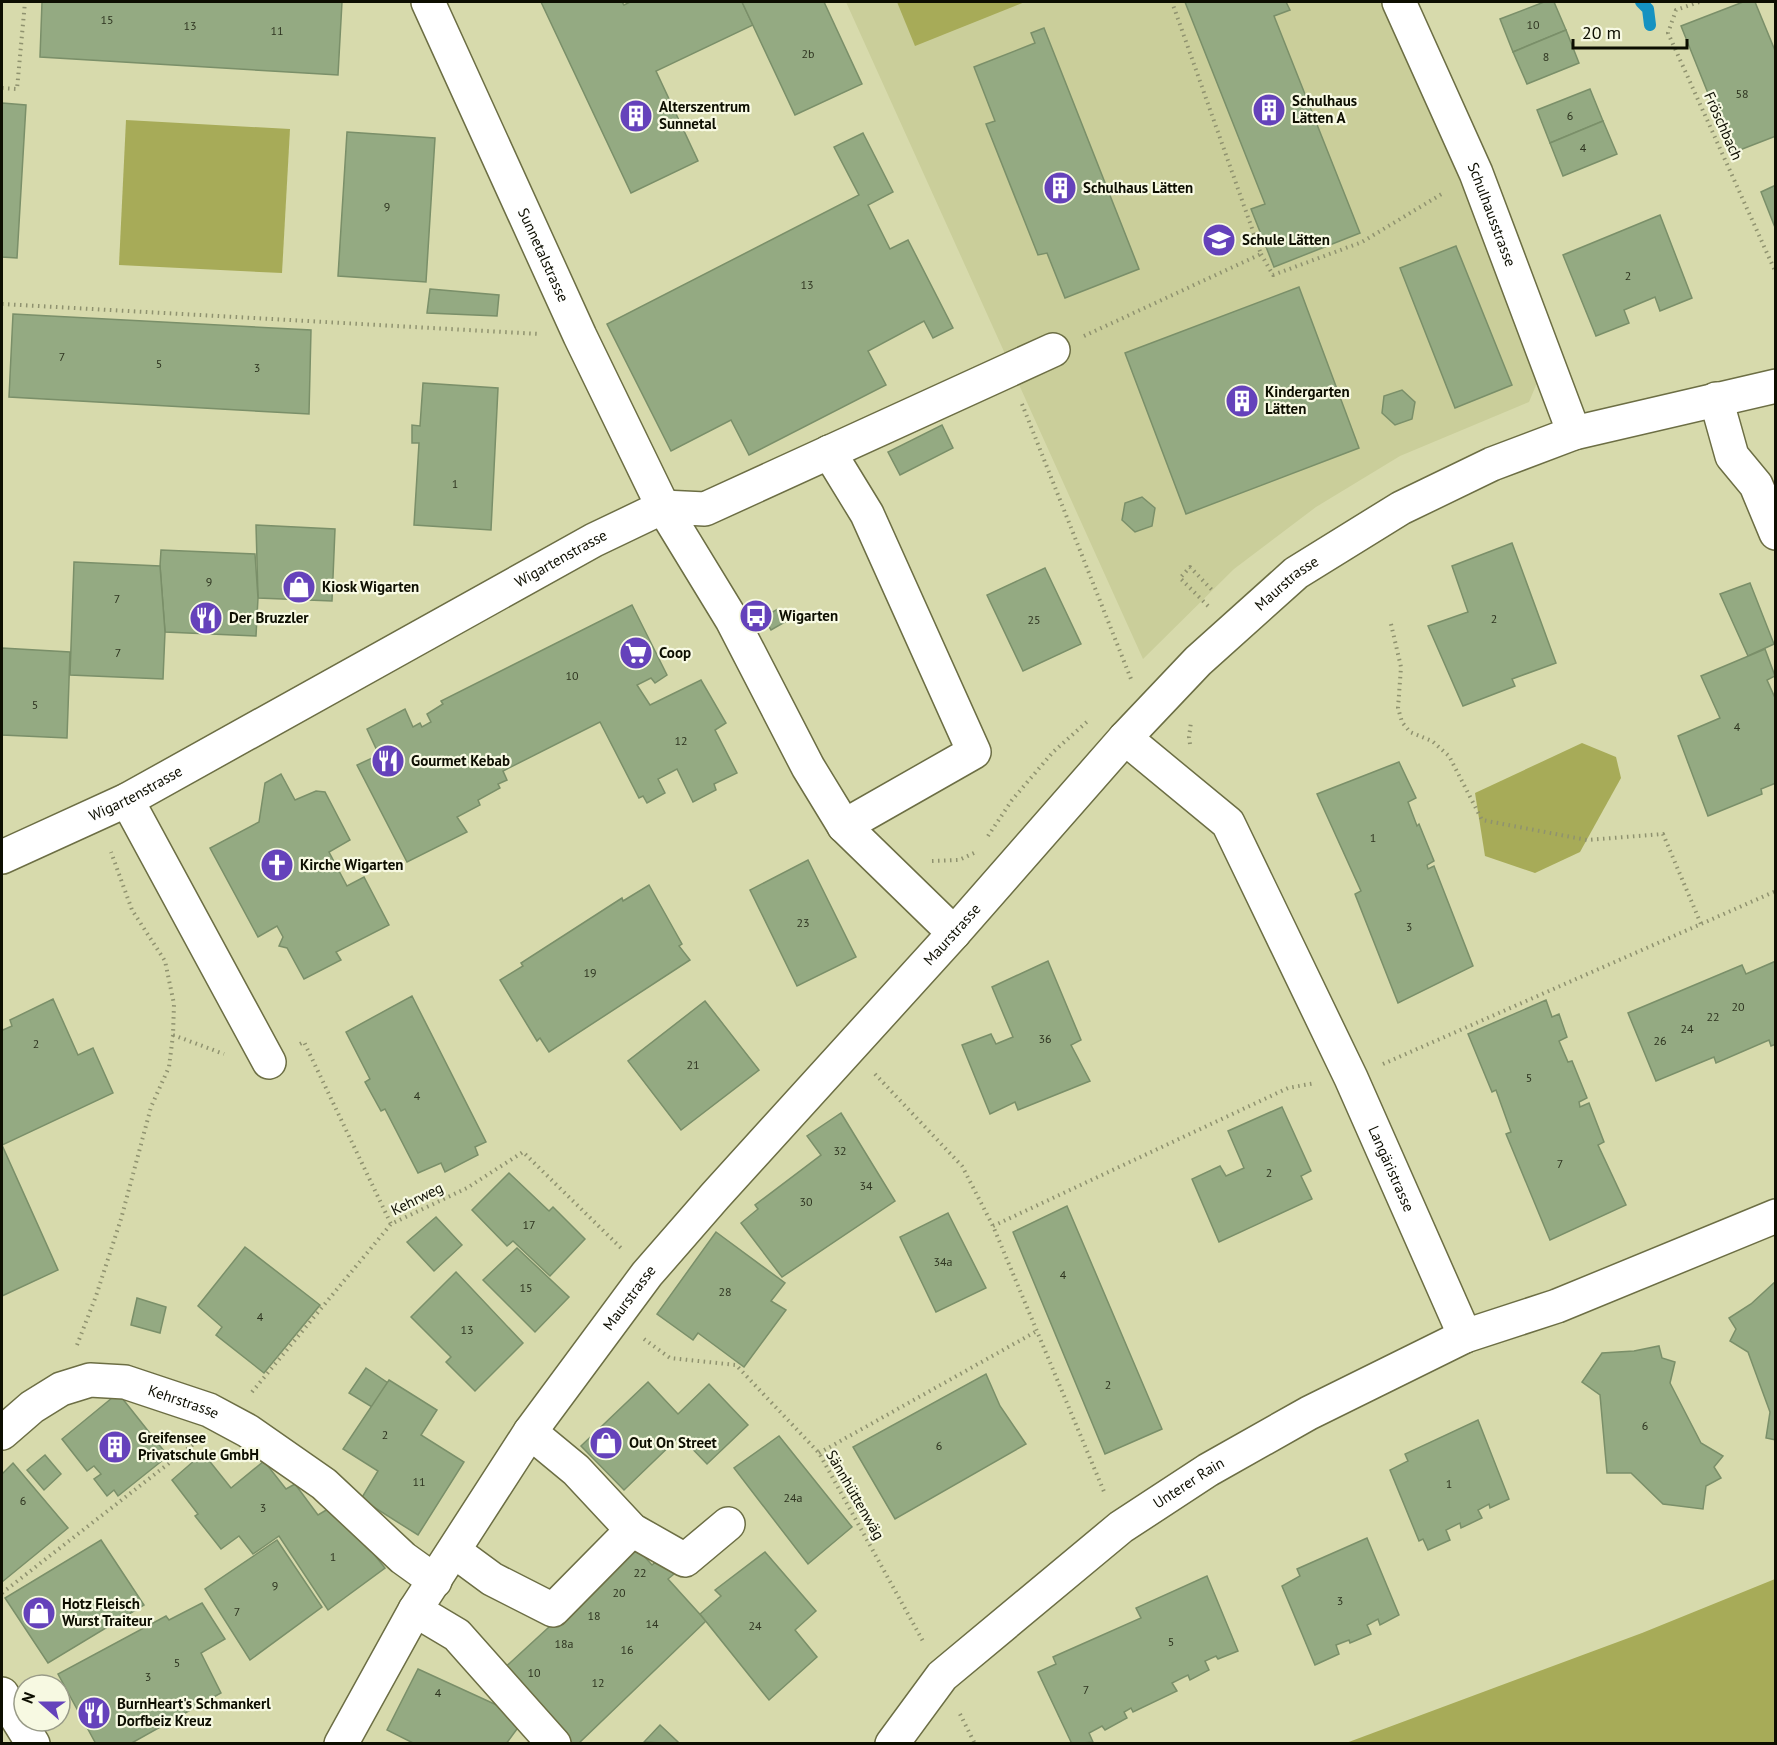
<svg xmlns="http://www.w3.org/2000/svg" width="1777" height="1745" font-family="'PT Sans',sans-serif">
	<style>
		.built { fill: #cace9a }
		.green { fill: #a7ab58 }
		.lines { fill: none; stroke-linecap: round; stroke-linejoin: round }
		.stream { stroke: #1592c1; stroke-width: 12 }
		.building { fill: #94aa82; stroke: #7a8f69; stroke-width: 1.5 }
		.minor-casing { stroke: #6c6e44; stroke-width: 36 }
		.major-casing { stroke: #6c6e44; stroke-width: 36 }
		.path { stroke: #8f926f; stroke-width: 4; stroke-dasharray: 1.5 4.5; stroke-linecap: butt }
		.minor { stroke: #fff; stroke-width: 33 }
		.major { stroke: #fff; stroke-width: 33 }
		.labels { text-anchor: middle; stroke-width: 4.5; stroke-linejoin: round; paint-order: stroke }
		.number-label { font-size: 12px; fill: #2f3521 }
		.poi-label { font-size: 15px; font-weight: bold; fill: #0d0e01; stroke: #f7f9e2; text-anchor: start }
		.street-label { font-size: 15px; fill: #0d0e01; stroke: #f7f9e2 }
	</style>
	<rect width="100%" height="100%" fill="#d7daac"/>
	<path class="built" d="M846,2H1389L1539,378L1529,402L1400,456L1316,507L1234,569L1143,659Z"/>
	<g class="green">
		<path d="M897,2H1025L915,46Z"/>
		<path d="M126,120L290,129L282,273L119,265Z"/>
		<path d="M1582,743L1616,757L1621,778L1580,852L1535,873L1485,856L1475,793Z"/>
		<path d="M1775,1579V1743H1346L1642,1633Z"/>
	</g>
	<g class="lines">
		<path class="stream" d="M1641,2L1648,9L1650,25"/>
	</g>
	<g class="building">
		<path d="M42,2H342L338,75L40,57Z"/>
		<path d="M541,2H622L624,5L630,2H742L753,25L656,71L698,161L631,193Z"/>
		<path d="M742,2H824L862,84L795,115Z"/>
		<path d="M1185,2H1286L1290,10L1274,16L1360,233L1274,267L1251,209L1265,204Z"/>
		<path d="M1544,2H1554L1566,30L1513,52L1500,19Z"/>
		<path d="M1743,2H1755L1776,53V136L1732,153L1681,26Z"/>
		<path d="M1044,28L1139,269L1065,298L1047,253L1038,255L986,124L995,121L974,67L1035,43L1031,33Z"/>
		<path d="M1566,30L1579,63L1527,84L1513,52Z"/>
		<path d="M1590,89L1603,121L1550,143L1537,110Z"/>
		<path d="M2,103L26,105L17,258L2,257Z"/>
		<path d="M1603,121L1617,154L1563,176L1550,143Z"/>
		<path d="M347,132L435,138L426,282L338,276Z"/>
		<path d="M863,133L893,192L868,205L890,249L908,240L953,328L933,338L924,321L868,351L886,385L749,455L731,420L671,451L607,324L859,195L834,147Z"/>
		<path d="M1776,185V230L1761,192Z"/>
		<path d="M1660,215L1692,298L1660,311L1655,297L1624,310L1629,323L1596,336L1563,255Z"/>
		<path d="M1456,246L1512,385L1455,408L1400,268Z"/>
		<path d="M1299,287L1359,448L1186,514L1125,353Z"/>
		<path d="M430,289L499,295L497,316L427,313Z"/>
		<path d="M13,314L311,330L309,414L9,397Z"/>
		<path d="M423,383L498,388L491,530L414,525L419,443H412V425L420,426Z"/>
		<path d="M1402,390L1415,402L1412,419L1395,425L1382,413L1384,396Z"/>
		<path d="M942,425L953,448L900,475L888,452Z"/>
		<path d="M1142,497L1155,508L1152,526L1135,532L1122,520L1125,503Z"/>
		<path d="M256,525L335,529L332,601L258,598Z"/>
		<path d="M1512,543L1556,663L1512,679L1515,686L1463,706L1428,626L1468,612L1452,566Z"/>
		<path d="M161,550L255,554L258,598L256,636L165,632L160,566Z"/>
		<path d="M74,562L160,566L165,632L163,679L70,675Z"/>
		<path d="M1045,568L1081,644L1023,671L987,595Z"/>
		<path d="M1750,583L1774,644L1748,656L1720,594Z"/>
		<path d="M632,605L667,675L655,683L651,678L637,685L650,705L701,680L726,723L715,730L737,773L714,784L716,790L693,802L677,769L658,779L665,793L647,803L643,796L639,798L600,722L503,771L507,780L498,784L500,788L478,800L480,805L457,817L467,832L407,862L357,765L379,755L367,729L405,709L413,727L420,723L422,727L431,722L427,714L443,704L441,701Z"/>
		<path d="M778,609L785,622L771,630L763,617Z"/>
		<path d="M2,648L70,652L67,738L2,735Z"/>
		<path d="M1765,649L1775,676L1767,680L1776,700V783L1761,789L1762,794L1708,816L1678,736L1720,718L1701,676Z"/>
		<path d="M1399,762L1416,798L1408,802L1417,826L1419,824L1434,861L1427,865L1428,869L1434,866L1473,966L1398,1003L1355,894L1361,891L1317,794Z"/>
		<path d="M281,774L295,800L316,791L325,792L350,840L329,852L347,886L364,877L389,925L336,952L341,960L304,979L287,948L279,946L283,937L277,926L258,937L210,848L259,822L265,783Z"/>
		<path d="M808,860L856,957L797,986L750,890Z"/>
		<path d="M649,885L682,944L679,946L690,960L549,1052L540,1038L537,1041L500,980L523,966L521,963L622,898L623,901Z"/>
		<path d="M1048,961L1081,1040L1071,1045L1090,1081L1018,1110L1015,1102L990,1114L962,1045L991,1034L996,1044L1013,1037L992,987Z"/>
		<path d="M1776,961V1044L1771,1046L1769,1040L1716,1063L1714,1057L1656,1081L1628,1013L1742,965L1746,974Z"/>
		<path d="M412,996L486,1142L475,1147L478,1155L445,1172L441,1163L418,1173L385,1109L381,1111L365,1082L370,1079L346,1032Z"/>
		<path d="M53,999L78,1055L93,1048L113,1093L2,1145L58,1270L2,1296V1028L3,1030L12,1026L10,1020Z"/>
		<path d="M1546,1000L1552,1017L1559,1014L1567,1037L1559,1041L1568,1062L1572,1061L1587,1098L1579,1102L1580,1107L1589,1103L1604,1142L1598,1145L1626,1205L1550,1240L1506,1134L1511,1132L1496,1090L1492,1092L1468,1034Z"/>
		<path d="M705,1001L759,1070L681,1130L628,1061Z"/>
		<path d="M1282,1107L1311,1171L1301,1176L1312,1199L1219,1242L1192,1179L1220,1166L1226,1176L1244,1168L1228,1131Z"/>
		<path d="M841,1113L895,1201L782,1277L741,1223L758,1209L755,1205L821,1155L807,1136Z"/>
		<path d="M509,1173L549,1211L553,1207L585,1239L550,1276L513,1241L507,1246L472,1210Z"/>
		<path d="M1067,1206L1162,1429L1105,1454L1013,1232Z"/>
		<path d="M948,1213L986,1288L936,1312L900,1237Z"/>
		<path d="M436,1217L462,1245L434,1271L407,1242Z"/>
		<path d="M716,1232L785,1283L771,1301L786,1310L744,1367L698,1333L693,1340L657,1314Z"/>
		<path d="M245,1247L320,1305L264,1373L216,1335L222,1327L198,1306Z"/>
		<path d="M517,1248L569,1297L535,1332L483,1280Z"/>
		<path d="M456,1272L523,1343L475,1391L446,1362L451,1357L411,1317Z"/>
		<path d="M1776,1281V1440L1766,1438L1770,1412L1748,1352L1730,1341L1736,1329L1729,1318L1751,1304Z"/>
		<path d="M137,1298L166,1307L160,1333L131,1325Z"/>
		<path d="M1659,1346L1662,1358L1675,1362L1670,1383L1701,1443L1723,1456L1714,1467L1721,1478L1706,1486L1703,1509L1663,1504L1631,1473H1607L1600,1395L1582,1382L1602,1353L1634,1351Z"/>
		<path d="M366,1368L388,1383L372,1407L349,1393Z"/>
		<path d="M986,1374L1000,1406L1026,1444L895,1519L853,1447Z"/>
		<path d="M389,1380L437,1410L421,1435L464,1462L418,1535L361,1499L378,1471L343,1449Z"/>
		<path d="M648,1382L678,1414L709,1384L748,1425L707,1464L680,1436L624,1490L581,1446Z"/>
		<path d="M118,1393L168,1456L118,1496L114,1490L107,1496L94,1479L101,1474L94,1466L87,1471L62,1439Z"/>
		<path d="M1478,1420L1509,1499L1490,1508L1489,1504L1478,1510L1482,1518L1461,1528L1460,1523L1446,1530L1450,1540L1428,1550L1423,1539L1419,1541L1390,1470L1408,1461L1405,1454Z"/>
		<path d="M779,1436L852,1527L808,1564L734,1468Z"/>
		<path d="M203,1453L231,1488L264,1461L286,1489L295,1484L318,1515L328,1509L349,1523L385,1568L328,1610L279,1536L253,1554L239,1536L221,1549L195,1516L198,1514L172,1480Z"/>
		<path d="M45,1455L61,1474L44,1490L27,1470Z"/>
		<path d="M13,1463L68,1528L2,1582V1474Z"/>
		<path d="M1367,1538L1399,1615L1380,1625L1378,1619L1367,1625L1371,1634L1350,1643L1349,1640L1336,1645L1339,1654L1315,1665L1282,1586L1300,1576L1297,1569Z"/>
		<path d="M101,1540L144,1605L48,1663L5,1598Z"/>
		<path d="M277,1540L322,1607L250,1660L205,1589Z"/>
		<path d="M636,1547L652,1565L660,1558L674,1574L668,1579L706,1621L578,1744H568L500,1672Z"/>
		<path d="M765,1552L816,1611L795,1630L817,1657L769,1700L700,1614L721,1596L715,1590Z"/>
		<path d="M1207,1576L1238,1651L1218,1659L1216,1656L1205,1661L1209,1670L1190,1680L1188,1675L1172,1683L1177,1691L1133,1712L1131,1708L1124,1712L1127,1718L1105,1730L1102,1726L1089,1733L1093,1742L1072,1744L1038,1672L1056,1664L1053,1657L1141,1618L1136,1608Z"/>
		<path d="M202,1603L225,1639L201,1653L221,1693L130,1744H96L58,1674L166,1616L169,1620Z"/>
		<path d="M418,1669L525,1718L506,1744H415L387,1730Z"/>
		<path d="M660,1725L678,1742L677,1744L644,1742Z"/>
	</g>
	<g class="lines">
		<g class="minor-casing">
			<g id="minor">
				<path id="s1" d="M428,2L580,336L663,507L732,620L808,767L844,826L954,933"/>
				<path id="s2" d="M1399,2L1476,173L1574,433"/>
				<path d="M1716,399L1732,456L1756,485L1776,533"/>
				<path d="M829,452L867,514L974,752L844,826"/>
				<path id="s3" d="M1125,738L1228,823L1351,1078L1465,1336L1557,1306L1776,1216"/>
				<path d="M127,800L269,1062"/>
				<path id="s4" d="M2,857L127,800L594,540L663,507L705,509L1053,350"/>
				<path d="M530,1432L576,1470L632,1530L685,1560L728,1524"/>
				<path id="s5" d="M2,1433L32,1407L61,1389L90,1380L125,1382L209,1410L248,1431L324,1484L403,1558L435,1581"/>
				<path d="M454,1551L492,1579L553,1610L632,1530"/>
				<path d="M415,1610L457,1635L554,1744"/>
				<path id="s6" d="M341,1744L415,1610L530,1432L647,1274L715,1196L954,933L1125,738L1198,661L1296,573L1401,508L1492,464L1574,433L1776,386"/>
				<path id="s7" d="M892,1744L942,1676L1121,1527L1208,1470L1309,1413L1465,1336"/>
			</g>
		</g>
		<g class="major-casing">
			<path id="major" d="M2,1694L33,1744"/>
		</g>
		<g class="path">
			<path d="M1699,2L1676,10L1668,33L1776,273"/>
			<path d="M2,88L17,89L25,2"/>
			<path d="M1261,254L1273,275L1362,242L1445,192"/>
			<path d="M2,304L540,334"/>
			<path d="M1084,336L1261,254L1172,2"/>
			<path d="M1022,404L1131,679"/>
			<path d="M1208,606L1180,578L1190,567L1212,590"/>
			<path d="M1391,624L1401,667L1398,708L1402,722L1410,732L1432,741L1449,756L1482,820L1587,840L1663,834L1701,924"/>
			<path d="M1190,744L1189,737L1191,722"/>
			<path d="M988,836L1012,800L1053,752L1089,720"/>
			<path d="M932,861L959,860L974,853"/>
			<path d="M173,1035L224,1054"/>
			<path d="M300,1044L304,1042L391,1224"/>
			<path d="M1383,1064L1776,891"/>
			<path d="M875,1074L962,1166L993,1226L1105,1494"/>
			<path d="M993,1226L1288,1088L1315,1083"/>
			<path d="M644,1339L670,1358L736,1365L819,1453L924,1643"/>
			<path d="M77,1345L96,1296L121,1219L151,1107L169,1067L173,1035L174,1004L165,961L132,910L111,852"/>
			<path d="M252,1392L391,1224L467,1188L523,1152L621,1248"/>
			<path d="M819,1453L1037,1331"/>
			<path d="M2,1593L195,1443"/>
			<path d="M960,1714L975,1744"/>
		</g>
		<use href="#minor" class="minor"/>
		<use href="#major" class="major"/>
	</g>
	<defs>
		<g id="building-disc" transform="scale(1.725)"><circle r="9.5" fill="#6542bb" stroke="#f7f9e2"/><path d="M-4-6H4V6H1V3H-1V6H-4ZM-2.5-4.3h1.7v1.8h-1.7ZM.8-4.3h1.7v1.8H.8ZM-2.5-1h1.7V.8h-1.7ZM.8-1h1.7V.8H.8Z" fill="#fff"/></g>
		<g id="school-disc" transform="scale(1.725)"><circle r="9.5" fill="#6542bb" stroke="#f7f9e2"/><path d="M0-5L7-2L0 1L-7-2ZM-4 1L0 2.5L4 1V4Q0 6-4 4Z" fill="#fff"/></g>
		<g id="shop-disc" transform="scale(1.725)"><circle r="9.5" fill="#6542bb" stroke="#f7f9e2"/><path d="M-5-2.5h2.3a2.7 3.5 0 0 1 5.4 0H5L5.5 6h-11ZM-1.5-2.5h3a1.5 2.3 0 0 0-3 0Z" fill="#fff"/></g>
		<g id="bus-disc" transform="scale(1.725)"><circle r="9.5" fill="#6542bb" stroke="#f7f9e2"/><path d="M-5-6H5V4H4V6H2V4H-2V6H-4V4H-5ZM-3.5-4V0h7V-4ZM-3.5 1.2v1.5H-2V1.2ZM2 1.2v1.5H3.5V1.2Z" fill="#fff"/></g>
		<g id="restaurant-disc" transform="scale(1.725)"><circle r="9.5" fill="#6542bb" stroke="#f7f9e2"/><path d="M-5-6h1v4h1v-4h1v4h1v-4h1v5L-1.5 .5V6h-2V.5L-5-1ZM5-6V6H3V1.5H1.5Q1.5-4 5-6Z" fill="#fff"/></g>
		<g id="supermarket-disc" transform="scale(1.725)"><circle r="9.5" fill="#6542bb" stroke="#f7f9e2"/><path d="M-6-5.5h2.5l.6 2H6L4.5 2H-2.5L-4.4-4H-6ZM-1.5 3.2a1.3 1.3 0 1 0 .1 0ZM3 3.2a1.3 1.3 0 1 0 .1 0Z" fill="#fff"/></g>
		<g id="church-disc" transform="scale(1.725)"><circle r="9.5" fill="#6542bb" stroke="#f7f9e2"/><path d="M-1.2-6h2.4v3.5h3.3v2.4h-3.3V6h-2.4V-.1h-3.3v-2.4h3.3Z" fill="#fff"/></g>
	</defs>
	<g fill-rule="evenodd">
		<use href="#building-disc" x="1269" y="110"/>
		<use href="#building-disc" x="636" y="116"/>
		<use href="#building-disc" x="1060" y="188"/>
		<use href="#school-disc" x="1219" y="240"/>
		<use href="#building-disc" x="1242" y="401"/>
		<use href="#shop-disc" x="299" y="587"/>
		<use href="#bus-disc" x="756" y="616"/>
		<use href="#restaurant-disc" x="206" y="618"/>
		<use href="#supermarket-disc" x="636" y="653"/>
		<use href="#restaurant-disc" x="388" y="761"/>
		<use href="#church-disc" x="277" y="865"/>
		<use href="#shop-disc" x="606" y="1443"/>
		<use href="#building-disc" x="115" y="1447"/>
		<use href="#shop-disc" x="39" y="1613"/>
		<use href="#restaurant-disc" x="94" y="1713"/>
	</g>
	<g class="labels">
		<g class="number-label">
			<text x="107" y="24">15</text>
			<text x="1533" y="29">10</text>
			<text x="190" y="30">13</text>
			<text x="277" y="35">11</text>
			<text x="808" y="58">2b</text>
			<text x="1546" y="61">8</text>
			<text x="1742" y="98">58</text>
			<text x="1570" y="120">6</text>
			<text x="1583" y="152">4</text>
			<text x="387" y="211">9</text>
			<text x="1628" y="280">2</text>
			<text x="807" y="289">13</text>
			<text x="62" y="361">7</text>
			<text x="159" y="368">5</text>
			<text x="257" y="372">3</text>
			<text x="455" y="488">1</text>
			<text x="209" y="586">9</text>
			<text x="117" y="603">7</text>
			<text x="1494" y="623">2</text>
			<text x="1034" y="624">25</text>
			<text x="118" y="657">7</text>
			<text x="572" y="680">10</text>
			<text x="35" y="709">5</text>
			<text x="1737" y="731">4</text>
			<text x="681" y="745">12</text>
			<text x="1373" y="842">1</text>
			<text x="803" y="927">23</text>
			<text x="1409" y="931">3</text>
			<text x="590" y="977">19</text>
			<text x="1738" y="1011">20</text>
			<text x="1713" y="1021">22</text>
			<text x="1687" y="1033">24</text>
			<text x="1045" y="1043">36</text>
			<text x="1660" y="1045">26</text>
			<text x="36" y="1048">2</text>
			<text x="693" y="1069">21</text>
			<text x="1529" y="1082">5</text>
			<text x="417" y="1100">4</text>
			<text x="840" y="1155">32</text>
			<text x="1560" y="1168">7</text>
			<text x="1269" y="1177">2</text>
			<text x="866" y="1190">34</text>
			<text x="806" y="1206">30</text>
			<text x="529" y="1229">17</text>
			<text x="943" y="1266">34a</text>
			<text x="1063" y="1279">4</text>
			<text x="526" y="1292">15</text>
			<text x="725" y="1296">28</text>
			<text x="260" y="1321">4</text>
			<text x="467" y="1334">13</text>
			<text x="1108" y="1389">2</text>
			<text x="1645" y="1430">6</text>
			<text x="385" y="1439">2</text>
			<text x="939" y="1450">6</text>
			<text x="419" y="1486">11</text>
			<text x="1449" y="1488">1</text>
			<text x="793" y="1502">24a</text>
			<text x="23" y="1505">6</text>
			<text x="263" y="1512">3</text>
			<text x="333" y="1561">1</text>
			<text x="640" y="1577">22</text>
			<text x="275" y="1590">9</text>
			<text x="619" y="1597">20</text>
			<text x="1340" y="1605">3</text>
			<text x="237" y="1616">7</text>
			<text x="594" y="1620">18</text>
			<text x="652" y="1628">14</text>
			<text x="755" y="1630">24</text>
			<text x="1171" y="1646">5</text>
			<text x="564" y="1648">18a</text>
			<text x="627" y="1654">16</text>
			<text x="177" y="1667">5</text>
			<text x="534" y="1677">10</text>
			<text x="148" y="1681">3</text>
			<text x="598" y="1687">12</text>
			<text x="1086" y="1694">7</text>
			<text x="438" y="1697">4</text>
		</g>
		<g class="poi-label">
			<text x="1292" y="106">Schulhaus<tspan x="1292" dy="17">Lätten A</tspan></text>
			<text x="659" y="112">Alterszentrum<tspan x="659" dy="17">Sunnetal</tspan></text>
			<text x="1083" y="193">Schulhaus Lätten</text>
			<text x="1242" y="245">Schule Lätten</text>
			<text x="1265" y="397">Kindergarten<tspan x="1265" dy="17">Lätten</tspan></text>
			<text x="322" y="592">Kiosk Wigarten</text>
			<text x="779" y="621">Wigarten</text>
			<text x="229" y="623">Der Bruzzler</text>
			<text x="659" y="658">Coop</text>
			<text x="411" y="766">Gourmet Kebab</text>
			<text x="300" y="870">Kirche Wigarten</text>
			<text x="138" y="1443">Greifensee<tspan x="138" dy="17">Privatschule GmbH</tspan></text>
			<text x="629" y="1448">Out On Street</text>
			<text x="62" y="1609">Hotz Fleisch<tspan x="62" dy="17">Wurst Traiteur</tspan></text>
			<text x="117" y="1709">BurnHeart's Schmankerl<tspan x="117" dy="17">Dorfbeiz Kreuz</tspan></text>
		</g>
		<g class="street-label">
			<text transform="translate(1723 126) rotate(66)" y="5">Fröschbach</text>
			<text dy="5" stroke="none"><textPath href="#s2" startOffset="232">Schulhausstrasse</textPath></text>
			<text dy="5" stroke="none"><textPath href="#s1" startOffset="278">Sunnetalstrasse</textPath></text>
			<text dy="5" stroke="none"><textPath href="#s4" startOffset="634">Wigartenstrasse</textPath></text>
			<text dy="5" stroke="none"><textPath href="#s6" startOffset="1504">Maurstrasse</textPath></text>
			<text dy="5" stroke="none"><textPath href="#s4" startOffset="148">Wigartenstrasse</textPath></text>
			<text dy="5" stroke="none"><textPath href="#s6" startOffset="1018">Maurstrasse</textPath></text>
			<text dy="5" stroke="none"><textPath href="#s3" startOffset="516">Langäristrasse</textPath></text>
			<text transform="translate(417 1199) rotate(-26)" y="5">Kehrweg</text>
			<text dy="5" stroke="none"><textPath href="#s6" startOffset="532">Maurstrasse</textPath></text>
			<text dy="5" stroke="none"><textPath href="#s5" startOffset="201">Kehrstrasse</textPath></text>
			<text dy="5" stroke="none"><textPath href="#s7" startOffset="398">Unterer Rain</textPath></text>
			<text transform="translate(855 1495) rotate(60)" y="5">Sännhüttenwäg</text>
		</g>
	</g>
	<rect width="1777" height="1745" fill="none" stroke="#0d0e01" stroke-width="6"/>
	<g transform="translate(42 1703) rotate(291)"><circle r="28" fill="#f7f9e2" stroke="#999b88" stroke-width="1.5"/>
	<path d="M0-4.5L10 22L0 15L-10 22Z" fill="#6542bb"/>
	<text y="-9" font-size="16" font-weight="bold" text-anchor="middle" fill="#0d0e01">N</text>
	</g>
	<path d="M1573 39v9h114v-9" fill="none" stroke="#0d0e01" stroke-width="3"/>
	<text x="1582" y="39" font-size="18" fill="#0d0e01" stroke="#f7f9e2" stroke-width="4.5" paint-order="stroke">20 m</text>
</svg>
